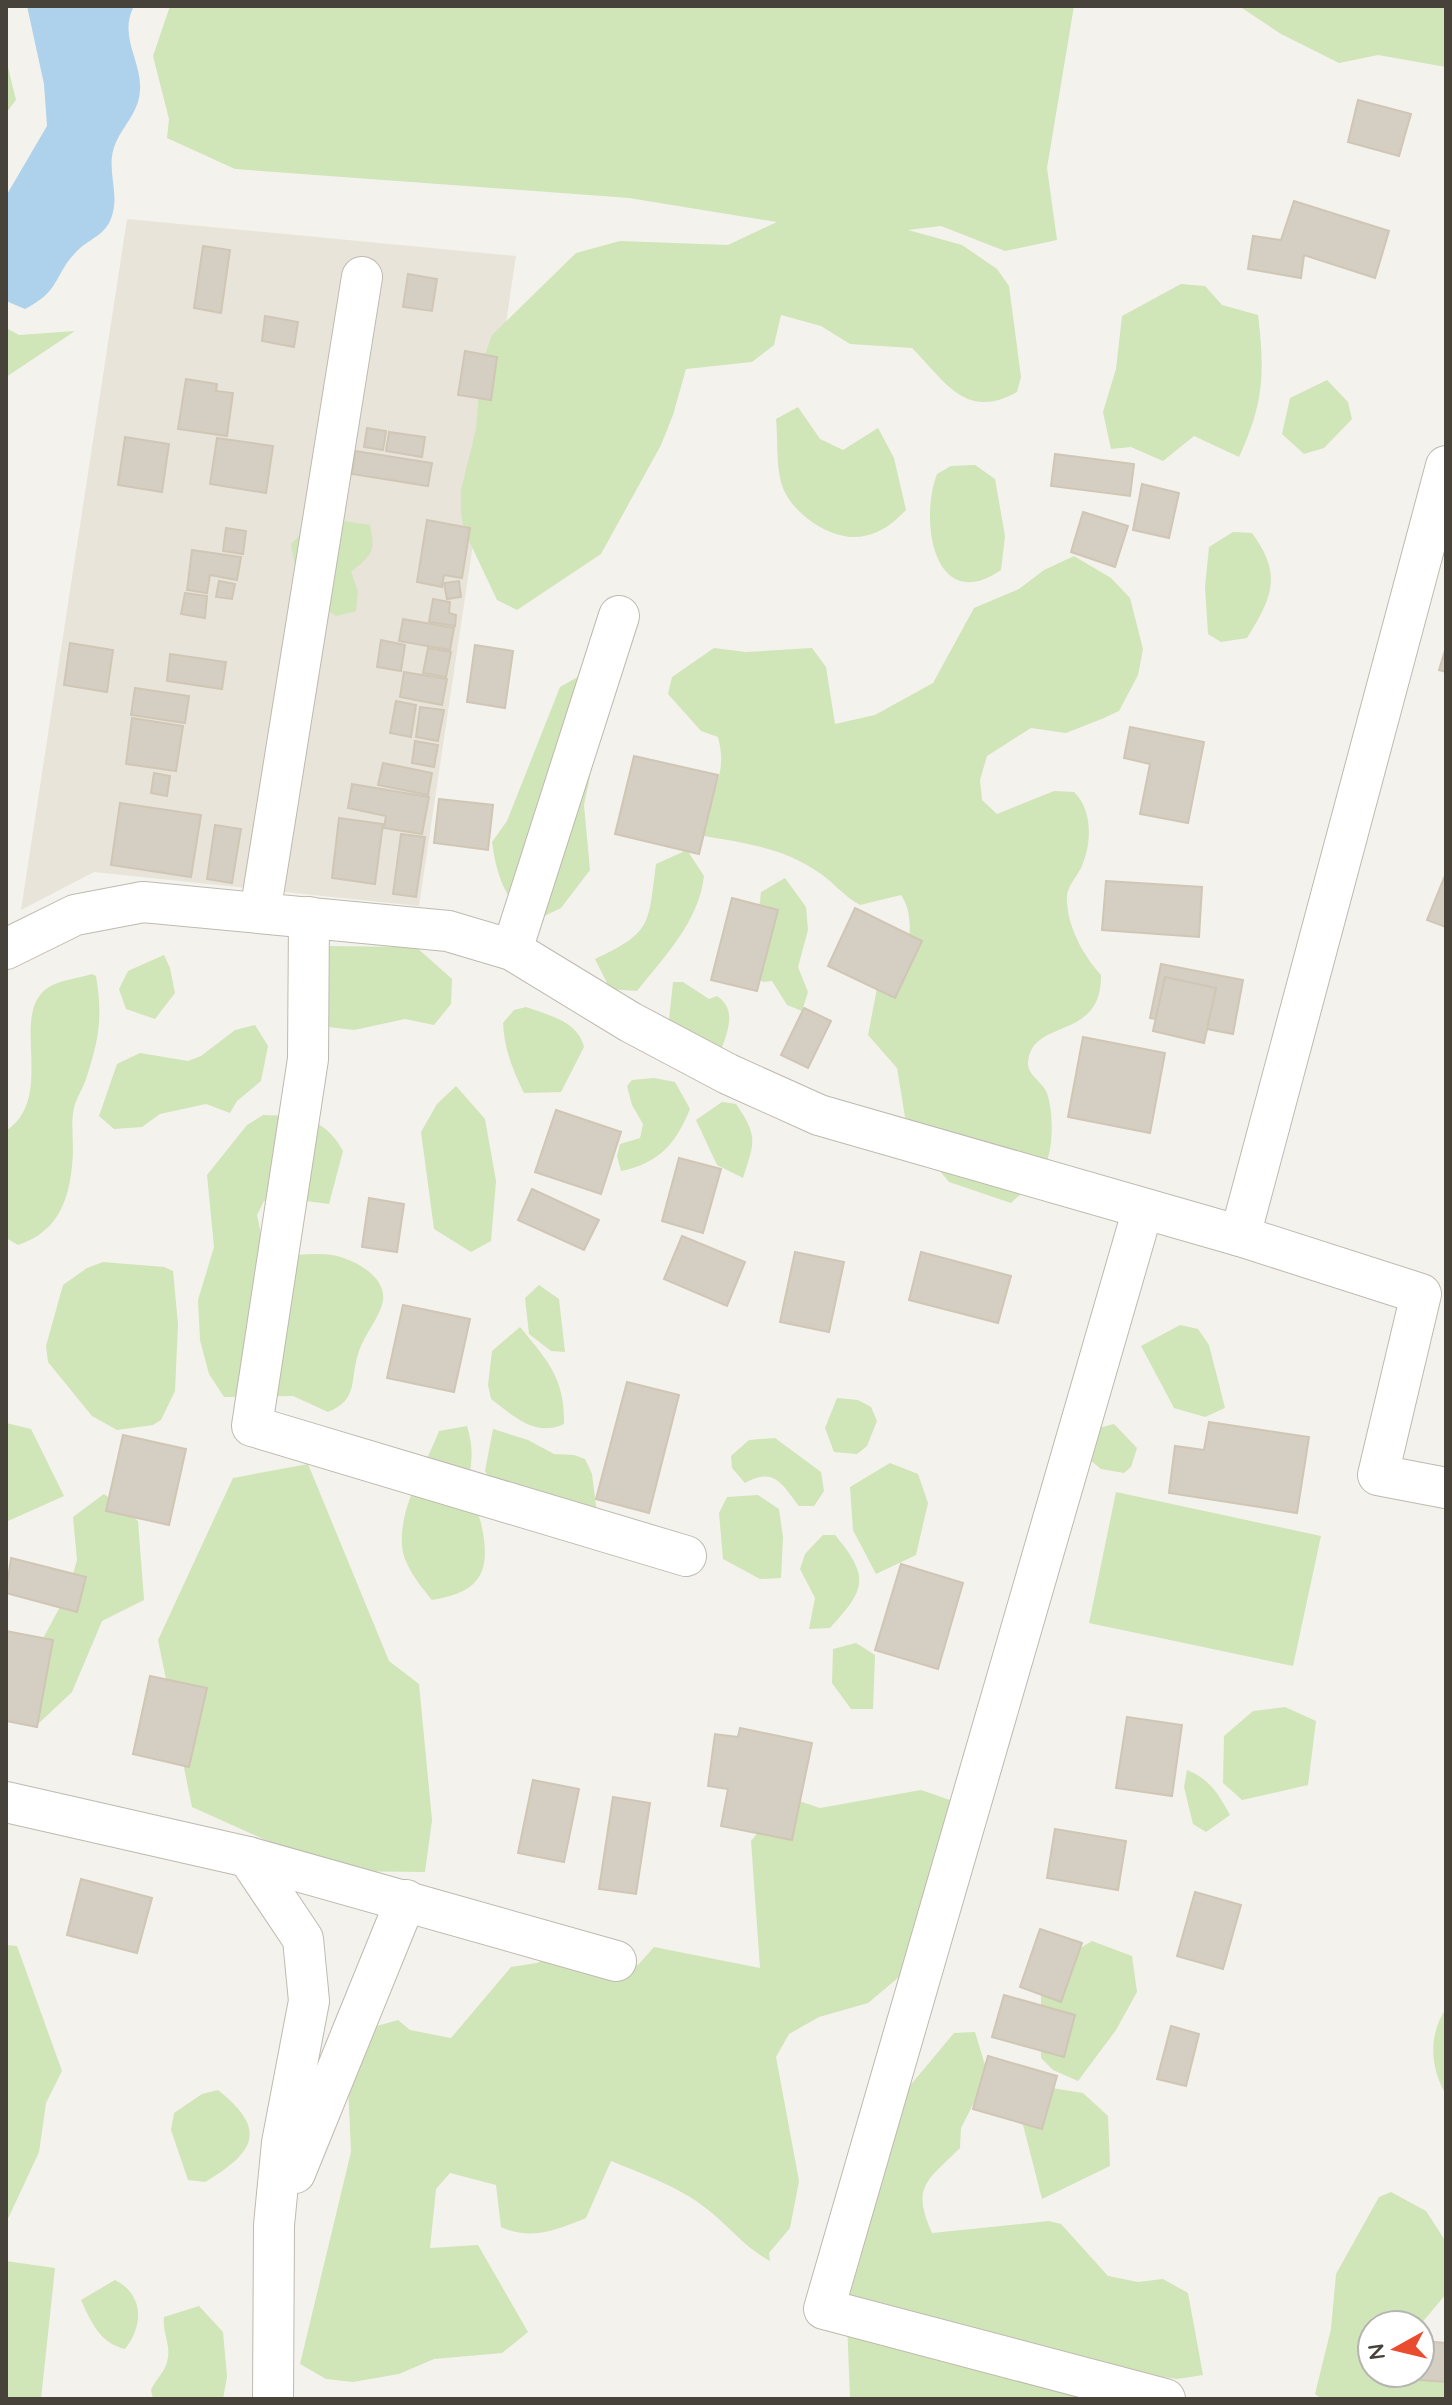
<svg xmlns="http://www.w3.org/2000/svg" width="1452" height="2405" font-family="Quicksand,sans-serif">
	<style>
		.residential { fill: #e8e4da }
		.green { fill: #d0e5b8 }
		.water { fill: #aed2eb }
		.building { fill: #d5cec2; stroke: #d0c6b5; stroke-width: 2 }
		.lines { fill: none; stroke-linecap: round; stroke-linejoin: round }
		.minor-casing { stroke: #bfbaaf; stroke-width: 42 }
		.minor { stroke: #fff; stroke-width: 40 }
	</style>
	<rect width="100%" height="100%" fill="#f4f2ec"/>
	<path class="residential" d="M127,219L516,256L419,906L94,872L21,910Z"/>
	<g class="green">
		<path d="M170,6H1074L1047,168L1057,240L1005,251L941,226L908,230L962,245L997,269L1009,286L1021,377L1017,392C965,421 945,381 912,348L850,344L821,326L781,315L774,345L752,362L686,369L673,415L661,445L601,554L517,610L497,600L464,530L461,512V490L476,429L481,366L492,335L576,253L620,241L728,245L777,222L629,198L235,169L167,138L169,119L153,56Z"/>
		<path d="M1239,6H1446V67L1378,55L1339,63L1281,34Z"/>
		<path d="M6,59L16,100L6,113Z"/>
		<path d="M1181,284L1205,286L1222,305L1258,315C1265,373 1264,403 1239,457L1194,436L1163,461L1131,447L1111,449L1103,412L1116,369L1122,316Z"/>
		<path d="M6,328L19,335L75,331L6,377Z"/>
		<path d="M1327,380L1348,402L1352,419L1324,448L1304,454L1282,434L1290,398Z"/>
		<path d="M798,407L820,439L843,450L878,428L894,458L906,510C894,522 882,533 864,536C833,543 789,513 781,482C776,463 778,439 776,419Z"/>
		<path d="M975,465L995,479L1005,536L1001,570C934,616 919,521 937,474L951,466Z"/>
		<path d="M331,519L370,525C376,553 372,554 351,572L358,591L356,611L336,616C303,593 297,584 291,544L309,526Z"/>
		<path d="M1233,532L1252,533C1283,575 1272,598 1247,638L1221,642L1208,634L1205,587L1209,547Z"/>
		<path d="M1074,556L1111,578L1130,598L1143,649L1138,675L1119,711L1104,718L1066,733L1031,728L987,756L980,780L982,800L997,814L1054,791L1074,792C1093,810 1092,845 1081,868C1076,878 1068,885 1067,896C1066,925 1083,955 1101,975C1102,1042 1032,1017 1028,1062C1027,1075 1043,1082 1047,1093C1054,1115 1054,1153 1042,1172C1035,1184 1020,1194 1011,1203L949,1182L923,1151L906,1123L897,1068L868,1035L878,983C884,977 898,970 902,962C912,943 913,911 901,895L860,905C843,896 832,880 815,870C776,844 732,842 688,833C709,799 729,779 718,737L701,731L668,694L672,677L714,648L746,652L812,648L826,667L835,724L875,715L933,683L974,608L1019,589L1044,570Z"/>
		<path d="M583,674L602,720L584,805L590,870L561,908L536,920C505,907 496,872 492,842L507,821L560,687Z"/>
		<path d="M687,850L704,876C699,921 665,956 637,991L610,989L595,959C653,932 648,924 656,864Z"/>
		<path d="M785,878L806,907L808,930L798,967L808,992L802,1011L787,1005L772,981L763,982L752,974L761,892Z"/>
		<path d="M322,946L416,947L452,979L451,1004L434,1025L405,1019L354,1030L320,1026Z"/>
		<path d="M164,955L170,968L175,993L155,1019L126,1009L119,989L128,971Z"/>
		<path d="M92,974L96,976C103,1018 99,1039 86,1079C83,1089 76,1098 74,1108C71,1121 73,1138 73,1152C71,1195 61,1231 18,1245L6,1238V1131C58,1096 7,1013 49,987C61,980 79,978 92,974Z"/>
		<path d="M673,982H683L709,999L717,996C738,1010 727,1033 720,1053L669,1020Z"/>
		<path d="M526,1007C548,1015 578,1021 584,1047L561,1092L524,1093C513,1071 504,1048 503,1023L514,1010Z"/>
		<path d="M255,1025L268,1046L261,1081L237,1101L230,1113L206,1104L160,1114L142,1127L114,1129L99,1116L117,1064L140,1053L188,1061L201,1056L235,1030Z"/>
		<path d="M654,1078L675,1082L690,1109C675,1145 659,1163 621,1171L617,1156L620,1144L640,1138L643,1124L632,1105L627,1086L632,1080Z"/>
		<path d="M456,1086L485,1119L496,1181L491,1241L471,1252L434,1229L421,1132L437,1104Z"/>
		<path d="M722,1102L736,1104C758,1136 755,1141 743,1178L717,1165L696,1120Z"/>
		<path d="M263,1115C299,1116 324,1116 343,1151L329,1204L283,1198L264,1201L257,1215L262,1239C268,1244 275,1251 282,1253C298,1257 316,1252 332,1255C352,1258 387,1276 383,1301C380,1317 364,1335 359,1351C349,1379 360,1399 328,1412L293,1396L224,1397L209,1374L200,1340L198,1300L214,1247L207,1175L247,1125Z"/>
		<path d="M103,1262L164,1267L173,1271L178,1324L175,1391L161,1420L153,1425L117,1430L92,1416L48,1362L46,1346L63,1285L87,1268Z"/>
		<path d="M539,1285L559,1299L565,1352L551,1351L529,1334L525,1298Z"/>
		<path d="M1180,1325L1198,1329L1209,1345L1225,1408L1205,1417L1174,1408L1141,1346Z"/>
		<path d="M520,1327C547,1360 565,1378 564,1424C535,1438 513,1415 491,1399L488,1385L492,1351Z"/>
		<path d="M837,1398L858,1400L871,1407L877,1421L867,1446L857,1454L834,1452L825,1428Z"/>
		<path d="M6,1423L31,1429L64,1496L8,1521Z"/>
		<path d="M1114,1424L1137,1448L1131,1467L1124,1473L1101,1469L1085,1456L1091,1430Z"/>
		<path d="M467,1426C476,1457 469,1460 470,1487C470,1499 478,1511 481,1523C492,1572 481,1592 432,1600C420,1585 403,1565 402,1545C399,1508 426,1464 439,1431Z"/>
		<path d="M493,1429L528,1440L554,1454L574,1455L585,1459L592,1474L598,1522L500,1494L485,1471Z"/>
		<path d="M775,1438L821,1472L824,1491L814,1506H799C781,1483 774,1467 745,1483L732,1468L731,1456L749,1440Z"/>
		<path d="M890,1463L918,1474L928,1503L916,1555L876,1574L853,1530L850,1487Z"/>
		<path d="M308,1464L389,1661L419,1684L432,1820L425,1872L335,1871L192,1807L158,1640L233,1478Z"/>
		<path d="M1116,1492L1321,1536L1293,1666L1089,1623Z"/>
		<path d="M104,1494L138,1521L144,1600L102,1621L72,1692L38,1724L19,1683L68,1592L77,1560L73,1517Z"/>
		<path d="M758,1495L779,1509L783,1537L781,1578L760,1579L723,1559L719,1513L727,1497Z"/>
		<path d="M823,1535H835C871,1578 865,1590 830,1628L809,1629L815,1598L800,1569L805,1554Z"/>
		<path d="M856,1643L875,1655L873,1709H851L832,1683L833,1649Z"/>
		<path d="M1285,1707L1316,1721L1308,1785L1242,1800L1223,1783L1224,1736L1253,1711Z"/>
		<path d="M1187,1770C1210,1779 1219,1795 1230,1815L1206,1832L1193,1824L1184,1787Z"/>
		<path d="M921,1790L953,1801L923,1943L899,1977L868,2003L819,2017L789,2034L776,2057L799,2181L790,2228L769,2253L770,2261C746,2248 732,2230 712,2213C683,2188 645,2175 611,2161L586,2218C556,2230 531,2241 501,2227L496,2185L450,2173L436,2189L430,2248L478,2245L528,2332L502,2353L434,2359L399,2374L353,2382L326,2379L300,2364L351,2152L348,2085L370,2028L398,2020L410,2030L451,2038L511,1967L537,1963L573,1945L638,1965L654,1947L760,1968L751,1841L787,1797L820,1808Z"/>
		<path d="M1092,1941L1132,1956L1137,1992L1116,2030L1078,2081L1053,2070L1041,2058V1972Z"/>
		<path d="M6,1945L17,1946L62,2071L46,2103L39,2152L6,2223Z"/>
		<path d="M1446,2008V2095C1430,2067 1428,2036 1446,2008Z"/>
		<path d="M975,2032L988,2075L961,2128L960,2148C927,2181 911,2186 932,2233L1049,2221L1061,2224L1108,2276L1138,2282L1163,2279L1188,2293L1203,2375L1177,2379L1121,2371L1103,2399H850L844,2240L908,2088L954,2033Z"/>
		<path d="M1052,2088L1083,2093L1108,2116L1110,2166L1042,2199L1022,2121Z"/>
		<path d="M218,2090C268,2130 255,2152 205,2182L188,2180L171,2130L174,2113L202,2094Z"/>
		<path d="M1391,2192L1426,2211L1446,2242V2294L1420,2325H1372V2373H1420V2334C1432,2363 1446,2366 1446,2399H1322L1315,2394L1331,2329L1336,2274L1379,2197Z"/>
		<path d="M6,2261L55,2268L41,2399H6Z"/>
		<path d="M115,2280C144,2295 144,2325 125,2349C100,2343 91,2322 81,2300Z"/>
		<path d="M199,2306L223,2332L227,2377L223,2399H153L151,2390C155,2381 165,2371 167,2362C172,2346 162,2333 164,2317Z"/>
	</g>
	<path class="water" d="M27,6H134C118,36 142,61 140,90C139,115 119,128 113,151C108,171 118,192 113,212C108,235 91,237 77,251C54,274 61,291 25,309L6,301V196L47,126L44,84Z"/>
	<g class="building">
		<path d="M1358,100L1411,114L1399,156L1348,142Z"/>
		<path d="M1294,201L1389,231L1375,278L1304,255L1301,278L1248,269L1253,236L1281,240Z"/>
		<path d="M203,246L230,250L221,313L194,308Z"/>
		<path d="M408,274L437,279L432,311L403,307Z"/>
		<path d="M265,316L298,322L294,347L262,341Z"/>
		<path d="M465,351L497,357L491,400L458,395Z"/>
		<path d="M186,379L217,384L216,391L233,393L227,436L178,429Z"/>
		<path d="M367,428L386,431L383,450L364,447Z"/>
		<path d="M389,432L425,437L422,457L386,451Z"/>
		<path d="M125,437L169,444L162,492L118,485Z"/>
		<path d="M217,438L273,446L266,493L210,484Z"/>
		<path d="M355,451L432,463L428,486L352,474Z"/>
		<path d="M1055,454L1134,464L1130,496L1051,486Z"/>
		<path d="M1142,484L1179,493L1169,538L1133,530Z"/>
		<path d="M1083,512L1128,526L1115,567L1071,552Z"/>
		<path d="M427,520L470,528L462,578L444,575L442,587L417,582Z"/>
		<path d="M226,528L246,531L243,554L223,551Z"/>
		<path d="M192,550L241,557L237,580L210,575L207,593L187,590Z"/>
		<path d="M219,581L235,584L232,599L216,597Z"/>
		<path d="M459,581L461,597L447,599L444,583Z"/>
		<path d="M185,593L207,596L205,618L181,614Z"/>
		<path d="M433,599L450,602L449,613L456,615L455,626L429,622Z"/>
		<path d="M403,619L454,628L450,650L399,641Z"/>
		<path d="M381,640L405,645L401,671L377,667Z"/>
		<path d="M70,643L113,650L107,692L64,685Z"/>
		<path d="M475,645L513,651L505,708L467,702Z"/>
		<path d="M1446,647V672L1439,670Z"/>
		<path d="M428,648L451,652L446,677L423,673Z"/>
		<path d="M170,654L226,662L222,689L167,681Z"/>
		<path d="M404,672L447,679L442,705L400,697Z"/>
		<path d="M135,688L189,696L185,723L131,715Z"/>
		<path d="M396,701L416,705L411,737L390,733Z"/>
		<path d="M420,707L444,710L438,741L416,737Z"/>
		<path d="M132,718L183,726L176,771L126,764Z"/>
		<path d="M1130,727L1204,742L1188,823L1140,814L1150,764L1124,758Z"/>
		<path d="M415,741L438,745L434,767L412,763Z"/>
		<path d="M634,756L718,775L699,854L615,834Z"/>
		<path d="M383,763L432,773L428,795L378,785Z"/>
		<path d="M154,773L170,776L167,796L151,793Z"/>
		<path d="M352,784L429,797L422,834L384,828L386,816L348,808Z"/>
		<path d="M439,799L493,805L488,850L434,843Z"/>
		<path d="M120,803L201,815L191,877L111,865Z"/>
		<path d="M339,818L383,824L375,884L332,878Z"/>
		<path d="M215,825L241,829L232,883L207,879Z"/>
		<path d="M401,834L425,837L416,897L393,894Z"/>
		<path d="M1446,873V927L1427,920Z"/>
		<path d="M1106,881L1202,887L1199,937L1102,930Z"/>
		<path d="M732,898L778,910L757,991L711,980Z"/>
		<path d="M855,908L922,941L895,998L828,966Z"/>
		<path d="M1161,964L1243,980L1233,1034L1150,1018Z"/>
		<path d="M1165,977L1216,988L1204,1043L1153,1031Z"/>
		<path d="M804,1008L831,1021L808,1068L781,1055Z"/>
		<path d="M1083,1037L1165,1053L1150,1133L1068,1117Z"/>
		<path d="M556,1110L621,1132L601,1194L535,1172Z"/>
		<path d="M679,1158L721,1169L703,1233L662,1221Z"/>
		<path d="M532,1189L599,1220L584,1250L518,1220Z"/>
		<path d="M369,1198L404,1204L397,1252L362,1247Z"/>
		<path d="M682,1236L745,1262L727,1306L664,1279Z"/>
		<path d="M795,1252L844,1262L829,1332L780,1322Z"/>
		<path d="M921,1252L1011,1276L998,1323L909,1300Z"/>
		<path d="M403,1305L470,1319L454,1392L387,1378Z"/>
		<path d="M627,1382L679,1395L649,1513L596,1499Z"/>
		<path d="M1209,1422L1309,1437L1297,1513L1169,1493L1175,1446L1204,1450Z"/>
		<path d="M123,1435L186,1449L169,1525L106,1511Z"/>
		<path d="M11,1558L86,1577L77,1612L6,1593Z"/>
		<path d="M901,1564L963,1583L938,1669L875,1650Z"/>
		<path d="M6,1631L53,1640L37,1727L6,1721Z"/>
		<path d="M150,1676L207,1688L189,1767L133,1754Z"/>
		<path d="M1127,1717L1182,1725L1172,1796L1116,1788Z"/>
		<path d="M740,1728L812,1743L792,1840L721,1826L728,1789L708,1786L715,1734L738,1737Z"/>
		<path d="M533,1780L579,1789L564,1862L518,1853Z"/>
		<path d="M613,1797L650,1803L636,1894L599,1889Z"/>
		<path d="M1055,1829L1126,1841L1118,1890L1047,1878Z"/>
		<path d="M81,1879L152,1898L137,1953L67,1935Z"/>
		<path d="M1195,1892L1241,1905L1223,1969L1177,1956Z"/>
		<path d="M1040,1929L1082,1943L1061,2002L1020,1987Z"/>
		<path d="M1004,1995L1075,2015L1064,2057L992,2037Z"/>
		<path d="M1171,2026L1199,2034L1186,2086L1157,2079Z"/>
		<path d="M988,2056L1057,2076L1042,2129L973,2109Z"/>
		<path d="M1423,2341L1446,2343V2382L1420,2380Z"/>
	</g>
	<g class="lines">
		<g class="minor-casing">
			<g id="minor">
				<path d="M260,913L362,277"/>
				<path d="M309,917L308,1059L252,1426L686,1556"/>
				<path d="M6,949L75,915L143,902L448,931L512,950L630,1022L728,1074L819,1115L1240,1236L1421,1294L1378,1475L1446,1488"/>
				<path d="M512,950L619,616"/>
				<path d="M1143,1209L824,2309L1165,2399"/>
				<path d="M1240,1236L1446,466"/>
				<path d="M6,1802L248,1857L616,1961"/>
				<path d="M248,1857L303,1939L309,2001L282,2143L274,2225L273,2399"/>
				<path d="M295,2173L406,1900"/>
			</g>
		</g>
		<use href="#minor" class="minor"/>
	</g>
	<rect width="1452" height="2405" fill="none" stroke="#48433a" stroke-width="16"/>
	<g transform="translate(1396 2349) rotate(262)"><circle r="38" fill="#ffffff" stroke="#b6b4b0" stroke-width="2"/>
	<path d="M0-6L14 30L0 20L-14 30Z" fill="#e94c2e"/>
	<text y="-12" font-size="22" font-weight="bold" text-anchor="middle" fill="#48433a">N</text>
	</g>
</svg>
